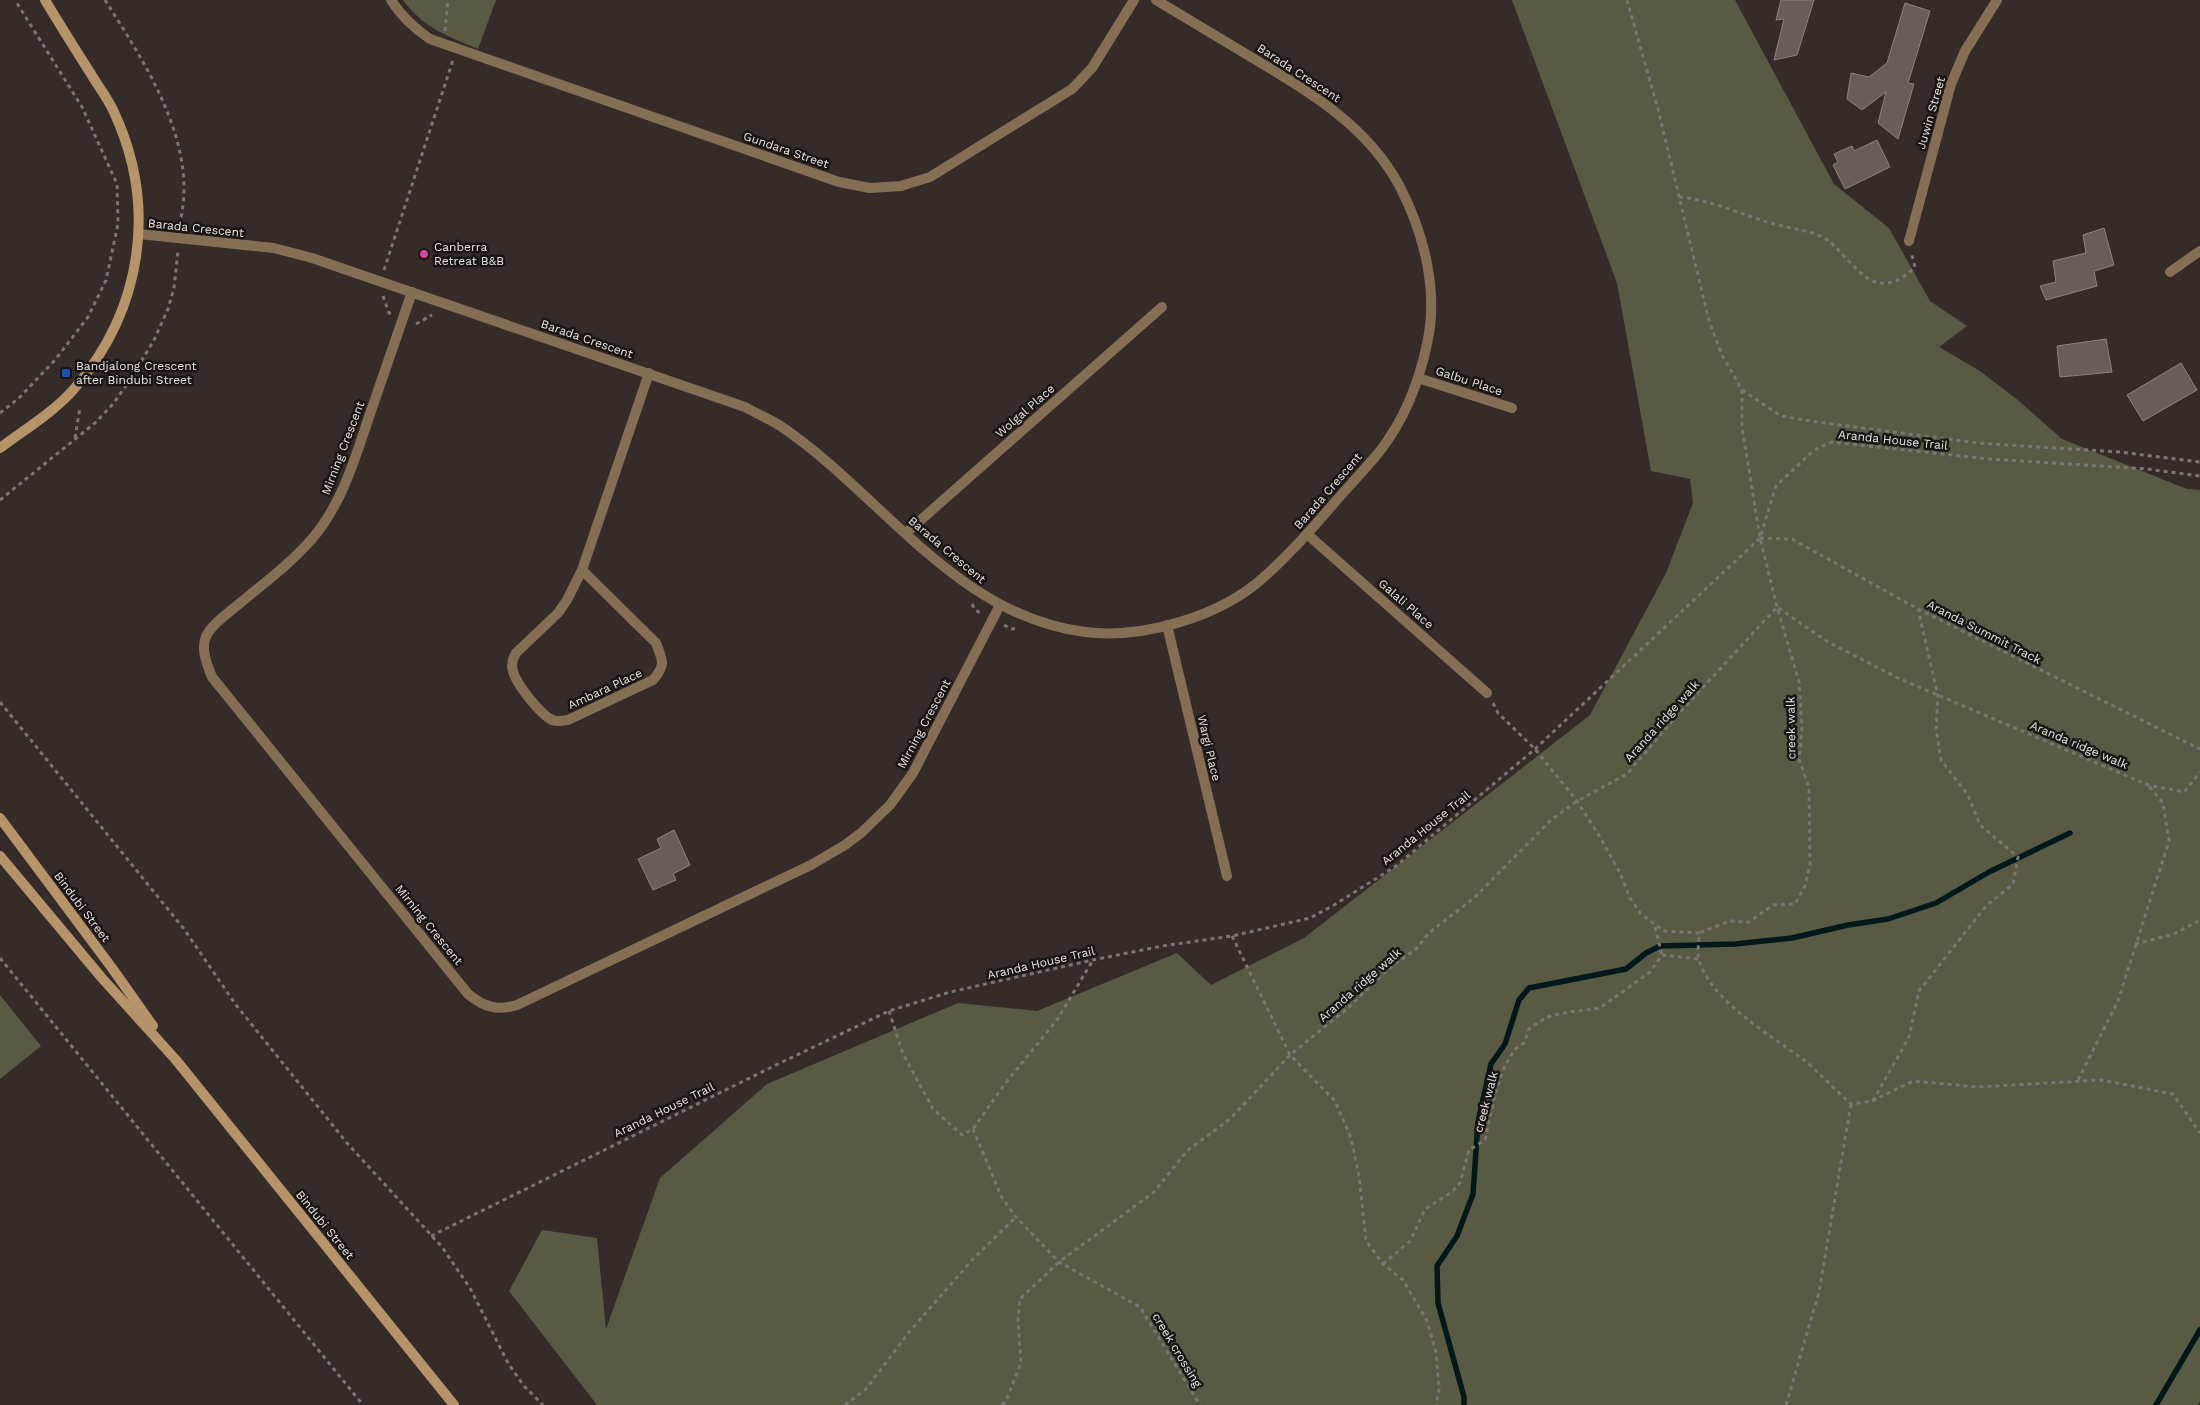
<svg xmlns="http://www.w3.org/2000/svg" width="2200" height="1405" font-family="'Work Sans',sans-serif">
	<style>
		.green { fill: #585a44 }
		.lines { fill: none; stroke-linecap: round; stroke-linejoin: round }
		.stream { stroke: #00181a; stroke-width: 5.5 }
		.building { fill: #675d59; stroke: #8d827e }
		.path { stroke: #7e7573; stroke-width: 3; stroke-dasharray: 4 4; stroke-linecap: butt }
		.street { stroke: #856f54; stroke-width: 10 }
		.secondary { stroke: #b69368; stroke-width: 10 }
		.hotel-dot { fill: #d1479c; stroke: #191513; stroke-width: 2 }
		.transit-dot { fill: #1a4fb4; stroke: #191513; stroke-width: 2 }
		.labels { text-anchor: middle; stroke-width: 5; stroke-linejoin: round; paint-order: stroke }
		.street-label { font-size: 12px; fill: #eae3e1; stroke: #191513 }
		.poi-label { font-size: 12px; fill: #eae3e1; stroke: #191513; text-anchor: start }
	</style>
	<rect width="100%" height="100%" fill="#352b28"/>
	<g class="green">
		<path d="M403,0H496L478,49C449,37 422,27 403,0Z"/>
		<path d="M1512,0H1735L1834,184L1889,228L1930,301L1967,326L1939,347L1980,371L2019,401L2062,439L2187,489L2200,490V1401L2198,1405H597L509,1291L542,1230L597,1238L606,1329L660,1178L767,1084L958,1003L1037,1011L1177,953L1211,985L1304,938L1590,715L1666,573L1693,503L1690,479L1651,471L1617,283Z"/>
		<path d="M0,995L41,1046L0,1079Z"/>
	</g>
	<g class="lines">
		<g class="stream">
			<path d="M1464,1405V1397L1438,1303L1437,1266L1457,1236L1473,1194L1478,1122L1491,1064L1505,1044L1519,1000L1529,988L1626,969L1646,953L1660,946L1735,944L1792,938L1848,925L1888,919L1936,903L1989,872L2070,833"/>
			<path d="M2156,1405L2200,1330"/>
		</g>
	</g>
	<g class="building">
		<path d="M1781,0H1814L1797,55L1774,60L1784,19L1776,20Z"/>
		<path d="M1905,3L1930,11L1908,83L1914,84L1898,139L1878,123L1886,92L1862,110L1847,99L1851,73L1869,77L1887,63Z"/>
		<path d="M1877,140L1890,167L1845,189L1833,165L1838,162L1834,154L1852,146L1854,151Z"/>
		<path d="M2104,228L2114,265L2094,271L2097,286L2046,300L2040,286L2056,282L2053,261L2086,253L2083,235Z"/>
		<path d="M2106,339L2112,372L2060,377L2057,346Z"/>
		<path d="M2181,363L2197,390L2143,421L2127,395Z"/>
		<path d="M674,830L690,865L673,874L676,880L653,890L638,859L661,848L657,839Z"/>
	</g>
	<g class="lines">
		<g class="path">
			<path d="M105,0C145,63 201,147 179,225"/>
			<path d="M1627,0L1658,109L1709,321L1722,355L1742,390V427L1760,538L1777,607L1799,682L1802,731L1799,759L1809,788L1810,864L1805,886L1795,904L1773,905L1749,922L1730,921L1699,933"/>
			<path d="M445,31L448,0"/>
			<path d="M1679,197C1715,200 1747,218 1782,226C1798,230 1815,231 1829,241C1841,251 1860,277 1875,282C1891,287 1905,277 1915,267L1911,252"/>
			<path d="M384,270L453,60"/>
			<path d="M383,296L389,313L392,314"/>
			<path d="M416,324L432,315"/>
			<path d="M1742,390L1781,416L1817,422L1978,443L2120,452L2200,462"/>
			<path d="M0,413L19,398L55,360L88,317L106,280L118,224L117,184L82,107L15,0"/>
			<path d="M75,438L80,407"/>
			<path d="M0,500L95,423L113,404L132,377L154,340L168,309L174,288L178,251"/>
			<path d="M1760,538L1792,539L1918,609L2200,749"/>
			<path d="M972,604L975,610L981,613"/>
			<path d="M1004,625L1012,629L1019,628"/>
			<path d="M0,702L184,929L236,1005L347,1143L442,1247L470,1288L508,1363L524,1386L543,1405"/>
			<path d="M1493,703L1498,713L1535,749L1577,801L1600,837L1620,873L1630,898L1641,914L1664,931L1699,933C1699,942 1697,952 1699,960C1710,999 1768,1034 1800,1057C1818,1071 1834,1089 1851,1104L1872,1101L1913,1081L1977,1087L2101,1080L2173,1094L2200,1133"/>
			<path d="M1655,927L1662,955"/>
			<path d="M1232,936L1290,1055L1335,1101L1351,1138L1359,1176L1366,1241L1383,1264L1403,1280L1427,1321L1436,1352L1439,1389L1436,1405"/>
			<path d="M2135,944L2174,934L2200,920"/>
			<path d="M1662,955L1698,959"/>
			<path d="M0,958L363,1405"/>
			<path d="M889,1011L903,1054L933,1109L962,1135L973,1129L1004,1085L1057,1020L1093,960"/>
			<path d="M2078,1080L2118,1001L2169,841L2163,803L2148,785"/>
			<path d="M1873,1101L1909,1037L1919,991L1986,906L2013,884L2018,857L1980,825L1968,795L1941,760L1936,729L1938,696L1918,609"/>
			<path d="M973,1129L1002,1198L1016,1217L1059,1262L1140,1307L1200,1405"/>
			<path d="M431,1236L778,1064L889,1011L950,992L1093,960L1162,946L1232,936L1310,918L1334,905L1396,866L1535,749L1760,538L1776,486L1814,450L1832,442L1989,459L2147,469L2200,476"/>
			<path d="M1383,1264L1410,1241L1425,1209L1452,1192L1460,1183L1469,1150L1485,1140L1495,1094L1504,1068L1514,1050L1524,1043L1529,1029L1547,1017L1568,1012L1600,1008L1650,972L1662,955"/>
			<path d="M845,1405L866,1389L910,1331L972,1260L1016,1217"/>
			<path d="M1002,1405L1006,1401L1021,1363L1018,1321L1020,1299L1059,1262L1154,1192L1187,1151L1230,1119L1290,1055L1348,1008L1387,970L1416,949L1429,933L1475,897L1551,820L1577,801L1627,774L1673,720L1777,607L1828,642L1898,678L2148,785L2184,792L2200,772"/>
			<path d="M1786,1405L1819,1292L1851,1104"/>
		</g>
		<g class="street">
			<path d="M391,0C401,16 414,28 430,39L839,182L870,188L901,186L930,177L1072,89L1092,68L1134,0"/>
			<path d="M139,234L274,248L312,258L745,407C757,414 770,419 782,427C882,495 956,616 1085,632C1143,639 1220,617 1264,577C1290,554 1313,528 1335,502C1350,485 1366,468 1380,451C1404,420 1419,382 1427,344C1439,291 1424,233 1399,185C1367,126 1311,93 1256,60C1223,40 1189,20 1156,0"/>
			<path d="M1909,241L1951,84L1965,51L1997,0"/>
			<path d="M2170,272L2200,251"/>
			<path d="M412,292C398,333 384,373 370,414C355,458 342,505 311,540C288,566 260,586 234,608C204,632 196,639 212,677L468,994C484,1007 497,1011 517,1005L811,865L845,845L861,833L890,805L913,773L1000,605"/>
			<path d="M1418,378L1512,408"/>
			<path d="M906,533L1162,307"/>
			<path d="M1307,534L1487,693"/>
			<path d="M582,570L567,600L558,613L516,653C513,658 511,665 513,671C516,684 540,714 552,720C557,722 562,721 568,720L653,680C666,665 663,661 656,643L582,570L649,373"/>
			<path d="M1167,625L1227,876"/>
		</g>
		<g class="secondary">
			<path d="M0,448C24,430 54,412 74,389C143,309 158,205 113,110C107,97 98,86 91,74C75,49 60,25 45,0"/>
			<path d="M0,818L112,968L153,1026"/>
			<path d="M0,856L101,977L176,1060L454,1405"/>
		</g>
	</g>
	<circle class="hotel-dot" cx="424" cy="254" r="5"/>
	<rect class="transit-dot" x="61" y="368" width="10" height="10" rx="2.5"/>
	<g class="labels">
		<g class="street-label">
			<text transform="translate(1299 73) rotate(33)" y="4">Barada Crescent</text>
			<text transform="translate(1931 113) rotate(-74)" y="4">Juwin Street</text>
			<text transform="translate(786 150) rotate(19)" y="4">Gundara Street</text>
			<text transform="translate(196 228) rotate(6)" y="4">Barada Crescent</text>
			<text transform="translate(587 339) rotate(19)" y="4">Barada Crescent</text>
			<text transform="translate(1469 381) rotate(18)" y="4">Galbu Place</text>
			<text transform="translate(1025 411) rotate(-41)" y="4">Wolgal Place</text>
			<text transform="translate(1893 440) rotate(6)" y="4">Aranda House Trail</text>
			<text transform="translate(343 448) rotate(-69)" y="4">Mirning Crescent</text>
			<text transform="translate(1328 491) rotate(-49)" y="4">Barada Crescent</text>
			<text transform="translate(947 550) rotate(40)" y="4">Barada Crescent</text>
			<text transform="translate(1406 604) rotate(41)" y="4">Galali Place</text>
			<text transform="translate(1984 632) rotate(27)" y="4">Aranda Summit Track</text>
			<text transform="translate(605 689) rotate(-25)" y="4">Ambara Place</text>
			<text transform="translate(1662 721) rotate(-48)" y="4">Aranda ridge walk</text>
			<text transform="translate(924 724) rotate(-62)" y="4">Mirning Crescent</text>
			<text transform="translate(1791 728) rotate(-91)" y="4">creek walk</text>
			<text transform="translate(2079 745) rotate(23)" y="4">Aranda ridge walk</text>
			<text transform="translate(1209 748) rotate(77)" y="4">Wargi Place</text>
			<text transform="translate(1426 828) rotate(-39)" y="4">Aranda House Trail</text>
			<text transform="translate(82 907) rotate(53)" y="4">Bindubi Street</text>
			<text transform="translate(429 925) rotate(51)" y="4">Mirning Crescent</text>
			<text transform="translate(1041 963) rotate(-13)" y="4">Aranda House Trail</text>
			<text transform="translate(1360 985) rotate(-41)" y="4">Aranda ridge walk</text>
			<text transform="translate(1486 1102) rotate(-75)" y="4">creek walk</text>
			<text transform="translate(664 1110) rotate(-26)" y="4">Aranda House Trail</text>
			<text transform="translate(325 1225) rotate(51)" y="4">Bindubi Street</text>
			<text transform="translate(1177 1350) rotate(59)" y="4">creek crossing</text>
		</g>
		<g class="poi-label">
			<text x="434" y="251">Canberra<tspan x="434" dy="14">Retreat B&amp;B</tspan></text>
			<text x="76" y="370">Bandjalong Crescent<tspan x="76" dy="14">after Bindubi Street</tspan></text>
		</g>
	</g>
</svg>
